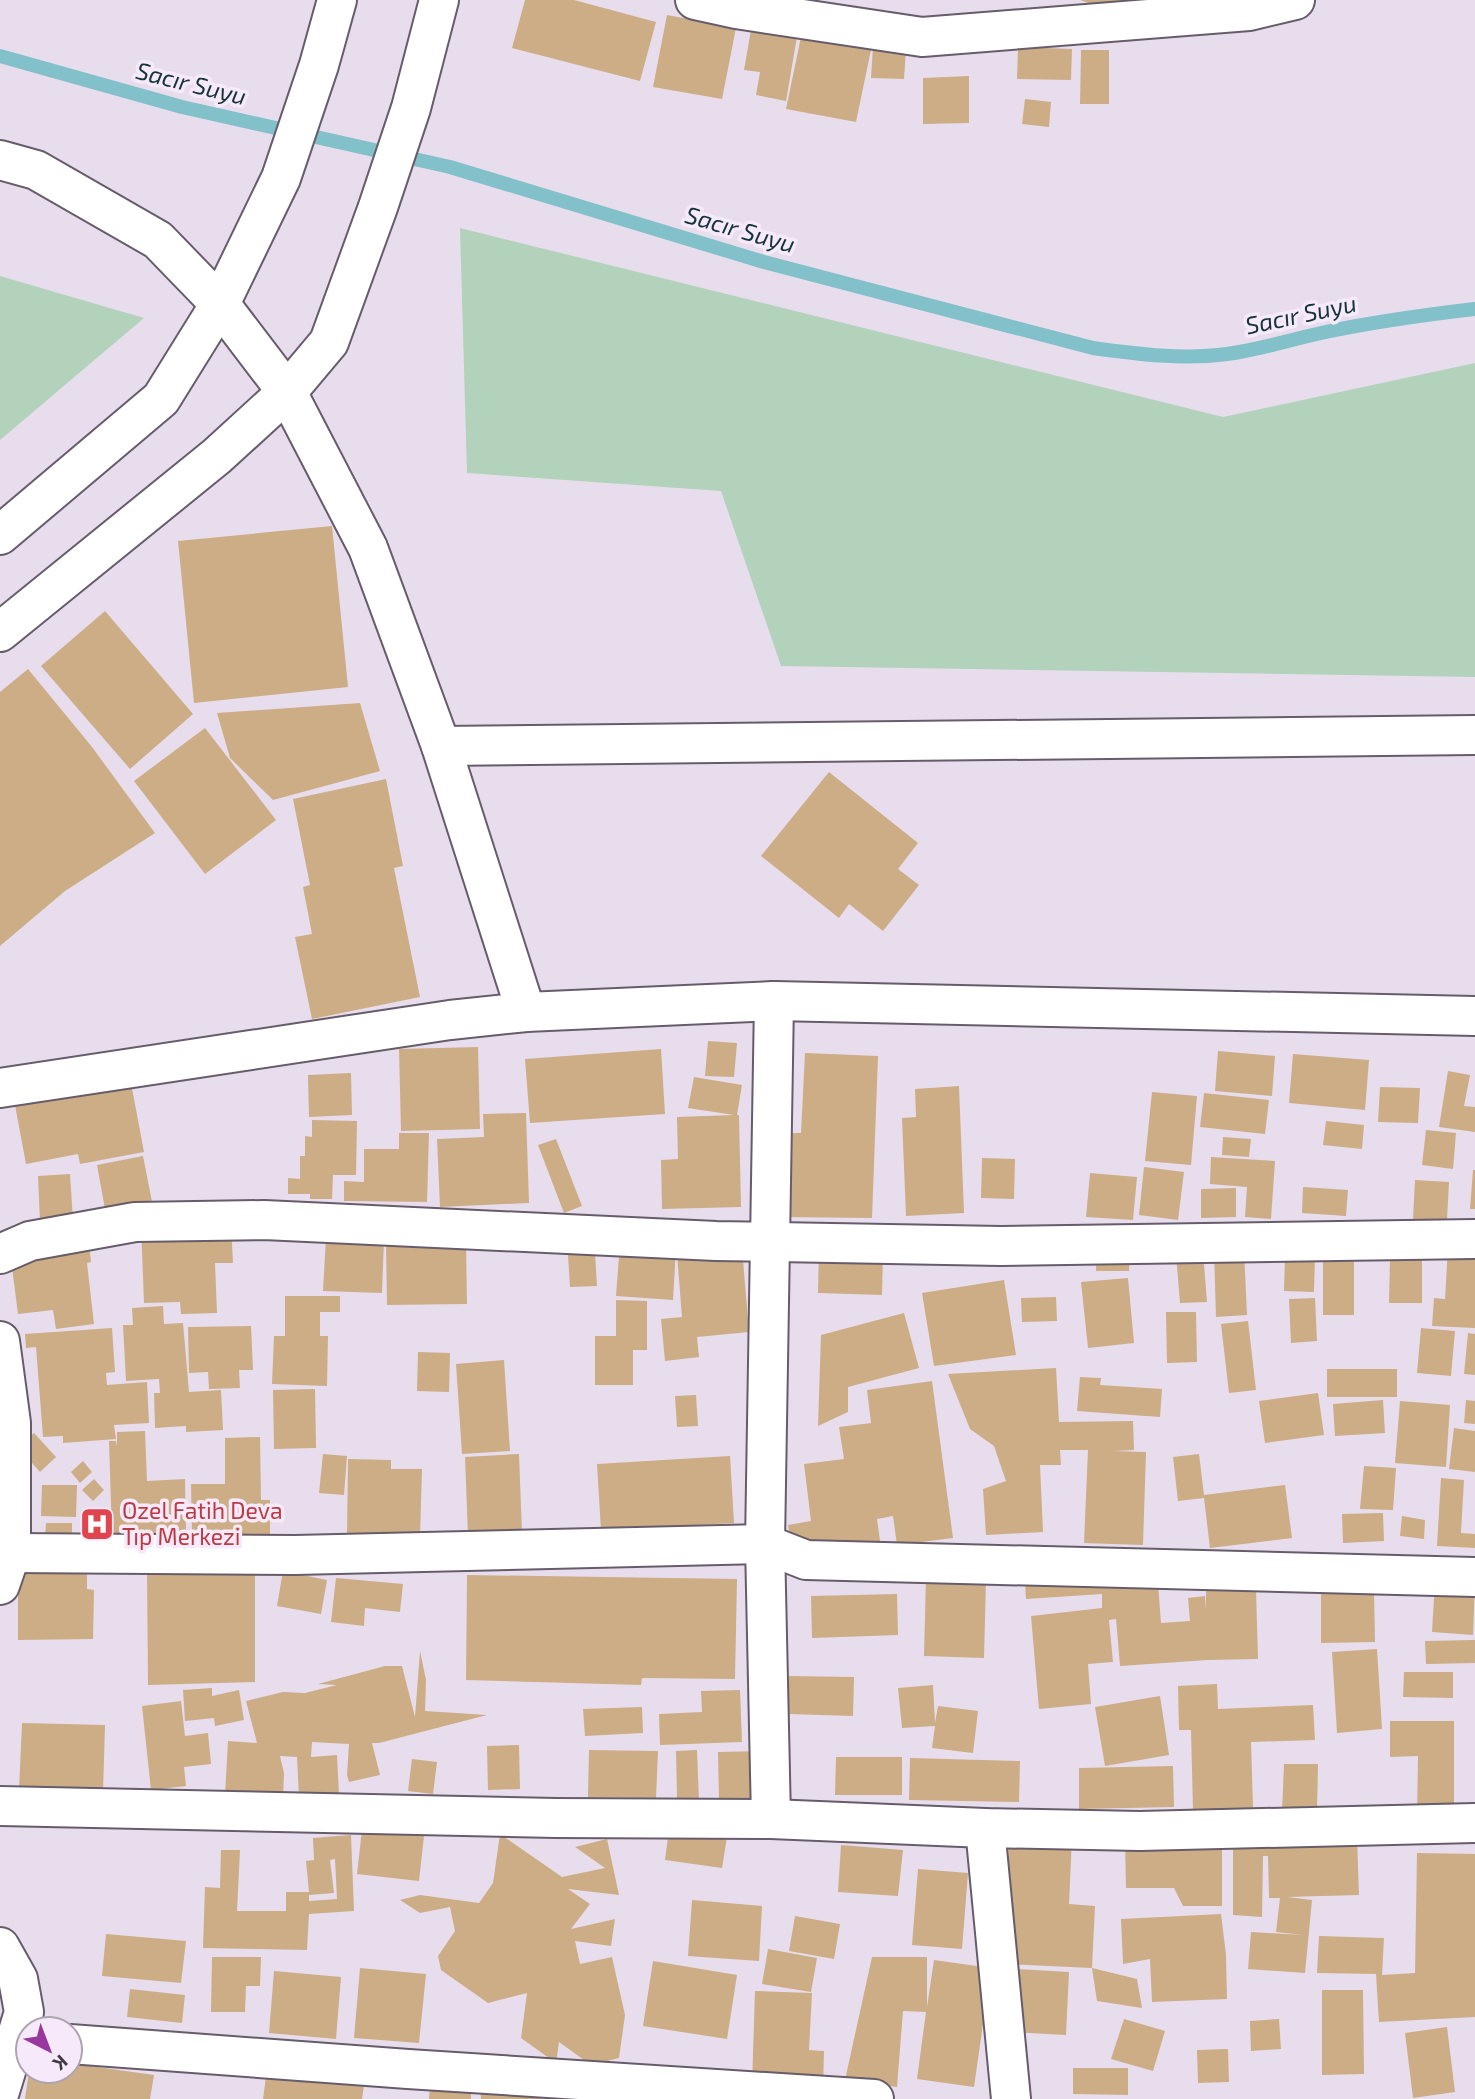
<svg xmlns="http://www.w3.org/2000/svg" width="1475" height="2099" font-family="'Exo 2',sans-serif">
	<style>
		.green { fill: #b2d2bc }
		.lines { fill: none; stroke-linecap: round; stroke-linejoin: round }
		.stream { stroke: #82c0ca; stroke-width: 14 }
		.building { fill: #cdad85; fill-rule: evenodd }
		.street-casing { stroke: #665c6a; stroke-width: 42 }
		.secondary-casing { stroke: #665c6a; stroke-width: 42 }
		.street { stroke: #fff; stroke-width: 38 }
		.secondary { stroke: #fff; stroke-width: 38 }
		.labels { text-anchor: middle; stroke-width: 7; stroke-linejoin: round; paint-order: stroke }
		.health-label { font-size: 23px; fill: #be3a42; stroke: #f6eafa; text-anchor: start }
		.water-label { font-size: 24px; font-style: italic; fill: #143439; stroke: #f6eafa }
	</style>
	<rect width="100%" height="100%" fill="#e8dded"/>
	<g class="green">
		<path d="M460,228L1223,417L1475,363V677L781,666L721,491L467,473Z"/>
		<path d="M0,276L144,318L0,440Z"/>
	</g>
	<g class="lines">
		<path class="stream" d="M0,56L182,107L450,167L764,262L1093,348C1138,354 1182,360 1227,354C1259,350 1289,340 1321,333C1372,322 1423,315 1475,309"/>
	</g>
	<g class="building">
		<path d="M525,0H574L656,22L640,81L512,48Z"/>
		<path d="M1080,0H1124L1119,14Z"/>
		<path d="M667,15L736,28L722,99L653,87Z"/>
		<path d="M752,24L798,31L786,101L756,95L760,72L744,70Z"/>
		<path d="M802,32L872,45L856,122L786,109Z"/>
		<path d="M873,47L906,49L904,79L871,78Z"/>
		<path d="M1018,47L1072,49L1071,80L1017,79Z"/>
		<path d="M1081,50H1109V104H1080Z"/>
		<path d="M969,76V123L923,124V78Z"/>
		<path d="M1025,99L1051,102L1049,127L1022,124Z"/>
		<path d="M332,526L348,687L194,703L178,541Z"/>
		<path d="M105,611L193,714L130,769L41,666Z"/>
		<path d="M28,669L92,747L155,833L65,891L0,946V692Z"/>
		<path d="M360,703L380,771L273,800L230,758L217,713Z"/>
		<path d="M205,728L276,820L205,874L134,781Z"/>
		<path d="M829,772L918,843L898,869L919,885L883,931L849,904L839,918L761,856Z"/>
		<path d="M386,779L403,866L394,868L420,997L312,1019L295,937L312,934L303,887L310,885L293,799Z"/>
		<path d="M708,1041L737,1043L734,1077L705,1076Z"/>
		<path d="M478,1047L480,1129L401,1131L399,1049Z"/>
		<path d="M661,1049L665,1114L530,1123L525,1059Z"/>
		<path d="M1218,1051L1275,1056L1272,1096L1215,1091Z"/>
		<path d="M805,1053L878,1056L872,1218L780,1217L779,1133H801Z"/>
		<path d="M1293,1054L1369,1060L1365,1110L1289,1103Z"/>
		<path d="M1448,1071L1470,1075L1464,1106L1475,1107V1132L1439,1127Z"/>
		<path d="M351,1073L352,1115L309,1117L308,1075Z"/>
		<path d="M694,1077L742,1085L737,1115H739L741,1207L662,1209L661,1160L678,1159L677,1117L734,1115L688,1108Z"/>
		<path d="M131,1083L144,1152L80,1164L78,1154L26,1164L15,1105Z"/>
		<path d="M959,1086L964,1213L906,1216L902,1118L916,1117L915,1089Z"/>
		<path d="M1380,1087L1420,1088L1418,1123L1378,1122Z"/>
		<path d="M1152,1092L1197,1096L1191,1165L1145,1161Z"/>
		<path d="M1204,1093L1269,1100L1265,1134L1200,1127Z"/>
		<path d="M526,1113L529,1203L440,1207L437,1139L484,1137L483,1114Z"/>
		<path d="M312,1120L357,1121L356,1175H333L332,1199H310V1194H288V1178L300,1179V1156H305V1136L312,1137Z"/>
		<path d="M1326,1121L1364,1125L1362,1149L1323,1145Z"/>
		<path d="M1426,1130L1456,1133L1453,1169L1422,1165Z"/>
		<path d="M399,1133H429L427,1202L344,1201V1181L364,1182V1149H399Z"/>
		<path d="M1223,1137L1251,1139L1249,1157L1222,1155Z"/>
		<path d="M556,1139L582,1206L564,1213L538,1145Z"/>
		<path d="M143,1156L154,1212L107,1220L97,1165Z"/>
		<path d="M1211,1157L1275,1161L1271,1219L1245,1217L1247,1187L1210,1184Z"/>
		<path d="M982,1158L1015,1159L1014,1199L981,1198Z"/>
		<path d="M1144,1167L1184,1172L1178,1220L1139,1215Z"/>
		<path d="M1473,1170H1475V1209H1470Z"/>
		<path d="M1090,1173L1137,1177L1133,1220L1086,1217Z"/>
		<path d="M70,1174L73,1220L40,1222L38,1176Z"/>
		<path d="M1415,1180L1449,1182L1447,1220L1413,1219Z"/>
		<path d="M1303,1187L1348,1190L1346,1216L1302,1213Z"/>
		<path d="M1236,1188V1217L1201,1218V1189Z"/>
		<path d="M141,1225H231L233,1263H215L217,1313L181,1314L180,1302L144,1303Z"/>
		<path d="M326,1237L384,1240L382,1293L323,1291Z"/>
		<path d="M466,1241L467,1304L387,1305L386,1242Z"/>
		<path d="M89,1243L91,1262L87,1263L94,1324L56,1329L53,1310L18,1314L10,1252Z"/>
		<path d="M620,1244L676,1248L673,1300L616,1296Z"/>
		<path d="M742,1248L749,1332L697,1337L699,1357L665,1361L661,1319L682,1317L677,1254Z"/>
		<path d="M1097,1248H1130L1129,1271H1096Z"/>
		<path d="M1448,1248L1475,1250V1328L1432,1326L1434,1298L1445,1299Z"/>
		<path d="M819,1250L883,1252L882,1295L818,1293Z"/>
		<path d="M1244,1251L1247,1315L1216,1317L1214,1252Z"/>
		<path d="M1203,1252L1207,1302L1180,1303L1176,1254Z"/>
		<rect x="1323" y="1252" width="31" height="63"/>
		<path d="M595,1253L597,1286L570,1287L568,1255Z"/>
		<path d="M1285,1255H1315L1314,1292L1284,1291Z"/>
		<path d="M1390,1258H1422V1303H1389Z"/>
		<path d="M1128,1278L1134,1343L1088,1348L1081,1282Z"/>
		<path d="M1004,1280L1016,1355L934,1366L922,1293Z"/>
		<path d="M285,1296H340V1312H320V1336H328L327,1386L272,1384L274,1336H285Z"/>
		<path d="M1056,1297L1057,1321L1022,1322L1021,1298Z"/>
		<path d="M1315,1298L1317,1341L1291,1343L1289,1299Z"/>
		<path d="M616,1300L647,1301V1350H633V1385H595V1336H616Z"/>
		<path d="M163,1306L164,1324L183,1323L189,1392L221,1390L223,1430L186,1432V1426L155,1428L154,1393H160L159,1379L126,1381L123,1325H133L132,1308Z"/>
		<path d="M1166,1312H1196L1197,1362L1167,1363Z"/>
		<path d="M904,1313L919,1368L848,1387V1412L818,1426L821,1335Z"/>
		<path d="M1248,1321L1256,1390L1229,1393L1221,1324Z"/>
		<path d="M251,1326L253,1370H239L240,1388L209,1389L208,1372L189,1373L188,1327Z"/>
		<path d="M112,1328L115,1372L106,1373L107,1385L147,1382L149,1423L114,1425L116,1439L63,1443V1436L43,1437L36,1347L26,1348L25,1334Z"/>
		<path d="M1421,1328L1455,1331L1451,1376L1417,1373Z"/>
		<path d="M1468,1333L1475,1334V1375L1464,1374Z"/>
		<path d="M418,1352L450,1353L449,1392L417,1391Z"/>
		<path d="M504,1360L510,1451L462,1454L456,1364Z"/>
		<path d="M1056,1368L1059,1422L1133,1421L1134,1450L1113,1451L1146,1452L1143,1545L1084,1543L1088,1450H1060L1061,1465H1040L1043,1532L986,1535L983,1489L1006,1481L994,1446L970,1429L948,1374Z"/>
		<rect x="1327" y="1369" width="70" height="28"/>
		<path d="M1080,1377L1101,1378L1100,1385L1162,1389L1160,1417L1077,1411Z"/>
		<path d="M932,1381L953,1538L897,1545L893,1516L877,1519L882,1555L794,1567L788,1525L811,1521L804,1464L844,1459L839,1427L871,1423L867,1390Z"/>
		<path d="M315,1389L316,1448L274,1449L273,1390Z"/>
		<path d="M1318,1393L1324,1435L1265,1443L1259,1401Z"/>
		<path d="M696,1395L698,1426L677,1427L675,1396Z"/>
		<path d="M1383,1400L1385,1433L1335,1436L1333,1404Z"/>
		<path d="M1466,1400L1475,1401V1424L1464,1423Z"/>
		<path d="M1400,1401L1450,1405L1446,1467L1395,1463Z"/>
		<path d="M1454,1428L1475,1431V1472L1449,1469Z"/>
		<path d="M145,1431L147,1481L185,1479L186,1532L112,1535L109,1441H116L117,1447V1432Z"/>
		<path d="M34,1433L56,1457L40,1472L18,1447Z"/>
		<path d="M260,1437L261,1500H270V1538L227,1539L226,1534H192L191,1484H225V1438Z"/>
		<path d="M323,1454L347,1456L344,1495L319,1493Z"/>
		<path d="M519,1454L522,1533L468,1536L465,1457Z"/>
		<path d="M1199,1454L1204,1495L1285,1485L1292,1538L1210,1548L1204,1498L1178,1501L1173,1457Z"/>
		<path d="M730,1456L734,1523L601,1530L597,1464Z"/>
		<path d="M348,1459L391,1460V1469H422L420,1537L347,1536Z"/>
		<path d="M83,1461L92,1472L80,1483L71,1472Z"/>
		<path d="M1364,1466L1396,1468L1393,1510L1360,1509Z"/>
		<path d="M1441,1478L1464,1480L1461,1533L1475,1534V1548L1437,1546Z"/>
		<path d="M94,1479L104,1490L93,1501L82,1490Z"/>
		<path d="M42,1485H77L76,1517L41,1516Z"/>
		<path d="M1383,1513L1384,1541L1343,1543L1342,1514Z"/>
		<path d="M1402,1516L1425,1520L1424,1539L1400,1536Z"/>
		<path d="M46,1523H72V1536H45Z"/>
		<path d="M87,1560V1589L94,1590L93,1639L18,1640V1561Z"/>
		<path d="M147,1570H255V1682L148,1685Z"/>
		<path d="M283,1571L327,1580L321,1614L277,1606Z"/>
		<path d="M1157,1571L1161,1623L1190,1621L1188,1598L1205,1596L1206,1610V1591L1256,1590L1258,1659L1208,1660L1120,1666L1116,1619L1109,1620L1113,1662L1088,1664L1091,1704L1039,1709L1031,1616L1102,1608V1594L1026,1599L1025,1581Z"/>
		<path d="M467,1575L737,1579L735,1679L642,1678L641,1685L466,1680Z"/>
		<path d="M926,1576L986,1578L984,1658L924,1656Z"/>
		<path d="M336,1578L403,1584L400,1612L365,1608L364,1626L331,1622Z"/>
		<path d="M1435,1581L1475,1583L1473,1635L1432,1632Z"/>
		<path d="M1321,1589H1374L1375,1642L1321,1643Z"/>
		<path d="M897,1594L898,1635L812,1638L811,1596Z"/>
		<path d="M1475,1640V1663L1426,1664L1425,1641Z"/>
		<path d="M1377,1649L1382,1729L1337,1733L1332,1652Z"/>
		<path d="M420,1651L426,1680L425,1711L487,1715L379,1743H372L380,1775L349,1782L347,1775L349,1744L312,1742L311,1757L337,1755L339,1795L299,1797L297,1757L280,1756L284,1773L283,1798L225,1795L228,1741L257,1743L246,1701L283,1692L305,1693L337,1685L318,1684L385,1666H402L415,1717Z"/>
		<path d="M1404,1672H1453V1698L1403,1697Z"/>
		<path d="M789,1676L854,1677L853,1716L789,1714Z"/>
		<path d="M1217,1684L1218,1709L1313,1705L1315,1740L1251,1742L1253,1808L1193,1811L1191,1730H1179L1178,1686Z"/>
		<path d="M933,1685L935,1723L938,1706L978,1711L973,1753L932,1748L935,1726L902,1728L898,1688Z"/>
		<path d="M212,1688V1696L239,1690L244,1720L215,1726L214,1718L185,1721L183,1690Z"/>
		<path d="M740,1690L742,1742L660,1745L659,1714L702,1712L701,1691Z"/>
		<path d="M1160,1696L1169,1755L1105,1766L1095,1707Z"/>
		<path d="M181,1701L185,1736L208,1733L211,1764L184,1767L186,1786L151,1790L142,1706Z"/>
		<path d="M642,1707L643,1733L585,1736L583,1709Z"/>
		<path d="M1390,1721H1454V1817H1417L1418,1756L1390,1757Z"/>
		<path d="M22,1723L105,1725L103,1793L19,1790Z"/>
		<path d="M519,1745L520,1789L488,1790L487,1746Z"/>
		<path d="M589,1750L658,1751L656,1798L588,1797Z"/>
		<path d="M697,1750L699,1801L677,1799L676,1751Z"/>
		<path d="M762,1751V1800H719L718,1752Z"/>
		<path d="M836,1757H902V1795H835Z"/>
		<path d="M910,1758L1020,1761L1019,1802L909,1800Z"/>
		<path d="M412,1759L437,1762L433,1794L408,1791Z"/>
		<path d="M1284,1764H1318L1317,1813L1282,1812Z"/>
		<path d="M1173,1766L1174,1807L1079,1809V1768Z"/>
		<path d="M670,1822L728,1831L722,1868L665,1860Z"/>
		<path d="M362,1830L424,1836L419,1881L357,1874Z"/>
		<path d="M500,1834L562,1877L605,1868L575,1847L607,1839L619,1895L568,1889L590,1904L571,1929L615,1919L611,1946L575,1941L580,1964L612,1957L625,2015L619,2058L591,2065L559,2042L556,2063L521,2038L527,1993L488,2003L441,1970L438,1956L455,1931L450,1907L420,1913L400,1900L420,1895L479,1903L493,1883Z"/>
		<path d="M1009,1834L1072,1837L1069,1904L1095,1906L1092,1968L1004,1964Z"/>
		<path d="M351,1835L354,1911L309,1914L307,1950L203,1948L205,1887L220,1888L221,1850H240L237,1911H286V1892H309L306,1861L314,1860L313,1838ZM335,1859L337,1899L309,1901V1895L334,1893L330,1860Z"/>
		<path d="M1357,1837L1359,1895L1287,1897L1312,1900L1305,1973L1248,1969L1251,1932L1303,1935L1276,1932L1280,1898H1269L1268,1856H1263L1262,1917L1233,1915V1844Z"/>
		<path d="M1222,1840V1906H1183L1174,1888H1126L1125,1841Z"/>
		<path d="M841,1845L903,1850L898,1896L838,1892Z"/>
		<path d="M1417,1853L1475,1854V2017L1379,2022L1376,1974L1317,1973L1319,1936L1384,1938L1382,1975L1415,1973Z"/>
		<path d="M918,1869L968,1873L962,1949L912,1945Z"/>
		<path d="M692,1900L762,1906L759,1961L688,1956Z"/>
		<path d="M1221,1914L1226,1955L1227,1999L1152,2002L1150,1959L1123,1964L1121,1919Z"/>
		<path d="M795,1916L840,1924L834,1959L789,1951Z"/>
		<path d="M106,1934L186,1941L181,1983L102,1976Z"/>
		<path d="M768,1949L817,1958L811,1992L762,1984Z"/>
		<path d="M212,1957H261L260,1986H246L245,2012H211Z"/>
		<path d="M872,1957H927V2007L934,1960L991,1968L974,2087L917,2079L926,2012L903,2011L897,2087L845,2080Z"/>
		<path d="M653,1961L737,1975L727,2039L643,2026Z"/>
		<path d="M360,1968L426,1974L419,2043L354,2038Z"/>
		<path d="M1092,1968L1137,1979L1142,2008L1097,2001Z"/>
		<path d="M1017,1969L1069,1972L1066,2035L1013,2032Z"/>
		<path d="M274,1971L341,1977L336,2039L269,2033Z"/>
		<path d="M130,1989L185,1995L182,2023L127,2017Z"/>
		<path d="M1322,1990H1363L1364,2074L1322,2075Z"/>
		<path d="M755,1991L812,1993L809,2050L824,2051L823,2088L752,2085Z"/>
		<path d="M1124,2019L1165,2031L1153,2071L1111,2059Z"/>
		<path d="M1279,2019L1281,2049L1251,2051L1250,2021Z"/>
		<path d="M1447,2027L1455,2092L1413,2098L1405,2033Z"/>
		<path d="M1228,2049L1229,2082L1198,2083L1197,2050Z"/>
		<path d="M70,2051L78,2052L76,2064L154,2075L150,2099H25L29,2071H70Z"/>
		<path d="M1073,2068H1128V2095L1073,2094Z"/>
		<path d="M267,2070L365,2079L362,2099H263Z"/>
		<path d="M430,2085L471,2087V2099H429Z"/>
		<path d="M541,2086V2099H481L480,2087Z"/>
	</g>
	<g class="lines">
		<g class="street-casing">
			<g id="street">
				<path d="M695,0L736,9L922,37L1249,11L1295,0"/>
				<path d="M0,160L36,170L158,240L220,304L287,392L368,548L441,746L526,1012"/>
				<path d="M441,746L1475,735"/>
				<path d="M0,1254L30,1241L135,1222L264,1220L716,1241L1001,1246L1475,1239"/>
				<path d="M0,1341L11,1423V1553L0,1585"/>
				<path d="M11,1553L295,1555L765,1544L806,1560L1475,1577"/>
				<path d="M0,1806L556,1818L771,1819L985,1828L1140,1831L1475,1823"/>
				<path d="M771,1819L765,1544L774,1001"/>
				<path d="M985,1828L1011,2099"/>
				<path d="M0,1947L18,1979L24,2012L0,2091"/>
				<path d="M70,2044L408,2069L874,2099"/>
			</g>
		</g>
		<g class="secondary-casing">
			<g id="secondary">
				<path d="M0,535L161,399L220,304L281,178L319,65L337,0"/>
				<path d="M0,632L217,456L287,392L329,342L378,207L411,108L439,0"/>
				<path d="M0,1088L450,1020L526,1012L774,1001L1475,1016"/>
			</g>
		</g>
		<use href="#street" class="street"/>
		<use href="#secondary" class="secondary"/>
	</g>
	<defs>
		<g id="hospital-square" transform="scale(1.75)"><rect x="-9" y="-9" width="18" height="18" rx="4" fill="#e0444e" stroke="#f6eafa"/><path d="M-5-5h3v3.5h4V-5h3V5h-3V1.5h-4V5h-3Z" fill="#fff"/></g>
	</defs>
	<g fill-rule="evenodd">
		<use href="#hospital-square" x="97" y="1524"/>
	</g>
	<g class="labels">
		<g class="health-label">
			<text x="122" y="1519">Ozel Fatih Deva<tspan x="122" dy="26">Tıp Merkezi</tspan></text>
		</g>
		<g class="water-label">
			<text transform="translate(191 84) rotate(14)" y="8">Sacır Suyu</text>
			<text transform="translate(740 230) rotate(16)" y="8">Sacır Suyu</text>
			<text transform="translate(1301 315) rotate(-12)" y="8">Sacır Suyu</text>
		</g>
	</g>
	<g transform="translate(49 2050) rotate(138)"><circle r="33" fill="#f6eafa" stroke="#ada4b0" stroke-width="2"/>
	<path d="M0-5L12 26L0 18L-12 26Z" fill="#99379e"/>
	<text y="-10" font-size="19" font-weight="bold" text-anchor="middle" fill="#3f3b41">K</text>
	</g>
</svg>
